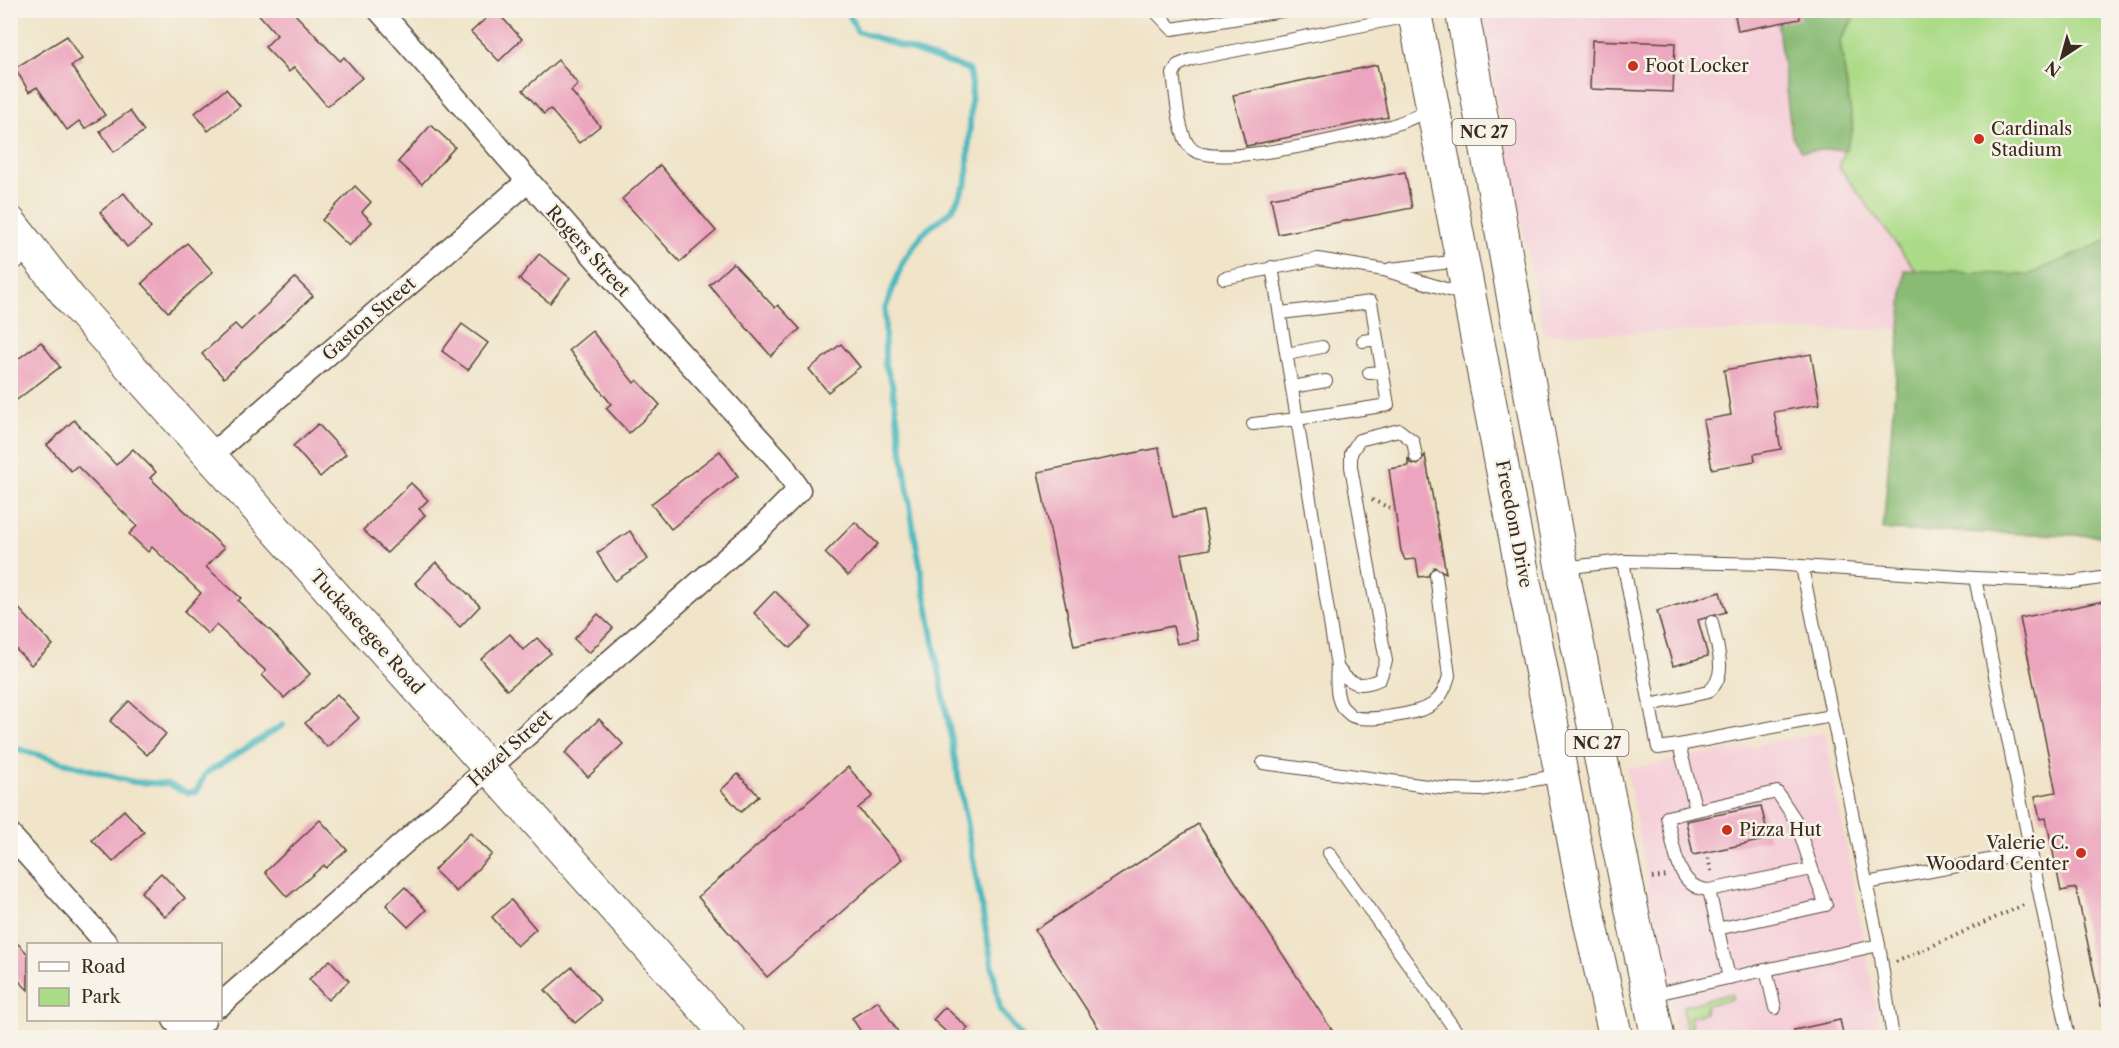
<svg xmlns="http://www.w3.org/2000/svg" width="2119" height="1048" font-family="'Libre Caslon Text',serif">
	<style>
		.built { fill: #f5cfd9 }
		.green { fill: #acdb88; stroke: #748253; stroke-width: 1.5 }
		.forest { fill: #89bb74; stroke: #627249; stroke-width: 1.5 }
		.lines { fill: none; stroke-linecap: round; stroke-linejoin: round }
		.stream { stroke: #48b8be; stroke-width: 6 }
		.building { fill: #eca5be }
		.service-casing { stroke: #564638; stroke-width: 14 }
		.minor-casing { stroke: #564638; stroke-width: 25 }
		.secondary-casing { stroke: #564638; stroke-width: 34 }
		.primary-casing { stroke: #564638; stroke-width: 35 }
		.path { stroke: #564638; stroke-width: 4; stroke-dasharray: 1.5 4.5; stroke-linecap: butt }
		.service { stroke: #fff; stroke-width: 12 }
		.minor { stroke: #fff; stroke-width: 22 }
		.secondary { stroke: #fff; stroke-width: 32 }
		.primary { stroke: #fff; stroke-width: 33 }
		.poi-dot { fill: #c8321e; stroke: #f7f3e8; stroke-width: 2 }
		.labels { text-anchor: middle; stroke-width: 5; stroke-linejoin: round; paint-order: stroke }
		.shield { fill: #f7f3e8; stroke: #73665b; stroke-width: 1.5 }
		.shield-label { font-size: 16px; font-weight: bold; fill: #3b2a1e }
		.poi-label { font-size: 18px; fill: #3b2a1e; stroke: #f7f3e8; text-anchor: start }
		.street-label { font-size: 18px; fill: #3b2a1e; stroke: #f7f3e8 }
	</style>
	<rect width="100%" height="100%" fill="#f7f3e8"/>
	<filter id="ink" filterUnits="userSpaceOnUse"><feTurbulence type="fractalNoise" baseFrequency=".0167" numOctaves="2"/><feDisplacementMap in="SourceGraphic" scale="12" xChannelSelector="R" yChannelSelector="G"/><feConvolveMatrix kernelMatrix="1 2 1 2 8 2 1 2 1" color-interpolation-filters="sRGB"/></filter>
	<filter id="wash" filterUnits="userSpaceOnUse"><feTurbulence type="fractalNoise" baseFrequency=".008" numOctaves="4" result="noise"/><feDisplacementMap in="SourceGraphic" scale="24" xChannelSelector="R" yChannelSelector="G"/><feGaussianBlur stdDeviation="1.35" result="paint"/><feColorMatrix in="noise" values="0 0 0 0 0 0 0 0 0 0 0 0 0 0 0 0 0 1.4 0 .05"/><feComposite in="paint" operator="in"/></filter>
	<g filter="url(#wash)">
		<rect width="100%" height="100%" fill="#f0e4c9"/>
		<g class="built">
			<path d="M1479,11H2108V327L1544,334Z"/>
			<path d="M1825,732L1882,1037H1675L1627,769Z"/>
		</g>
		<g class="green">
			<path d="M1858,11H2108V276L1919,275L1839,167L1853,128L1840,41Z"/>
			<path d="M1728,994L1732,995V999L1706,1005L1705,1013L1690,1017L1694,1037H1688L1683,1010L1684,1006Z"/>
		</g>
		<g class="forest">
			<path d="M1776,11H1858L1840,41L1853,128L1846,149L1802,151L1792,137Z"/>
			<path d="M2108,240V536L1883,530L1905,270L2028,275Z"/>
		</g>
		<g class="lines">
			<g class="stream">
				<path d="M847,10L857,31L969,70L972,85L967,182L952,210L923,233L903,262L885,309V365L892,383L914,532L1000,1009L1022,1038"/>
				<path d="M10,747L133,782L168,784L188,793L197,791L205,774L283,725"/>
			</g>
		</g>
		<g id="blocks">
			<g class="building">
				<path d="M255,10H291L340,61L344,57L362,78L327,106L294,67L289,72L265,47L277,35Z"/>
				<path d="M495,10L522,39L499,61L471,32Z"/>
				<path d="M1734,10H1799L1800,19L1738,31Z"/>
				<path d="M67,36L82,59L71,66L105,115L85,129L79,121L67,130L37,87L29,92L15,68Z"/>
				<path d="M1592,40L1675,43L1673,92L1590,89Z"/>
				<path d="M558,60L578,84L571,91L600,126L579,143L550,109L544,114L523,90Z"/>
				<path d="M1377,65L1388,117L1246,146L1233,95Z"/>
				<path d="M226,89L240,106L208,131L195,113Z"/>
				<path d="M130,111L144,131L114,152L100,131Z"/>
				<path d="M431,125L455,147L422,184L398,162Z"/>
				<path d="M660,165L716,231L680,262L622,199Z"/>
				<path d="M1405,172L1412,208L1278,234L1271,198Z"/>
				<path d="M355,186L371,202L362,212L372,222L349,246L322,220Z"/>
				<path d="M124,193L151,228L127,247L100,212Z"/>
				<path d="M187,243L213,272L168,312L142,283Z"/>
				<path d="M539,254L570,278L550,303L519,279Z"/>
				<path d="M733,263L775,308L778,305L800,329L771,356L709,285Z"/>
				<path d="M295,278L313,296L224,378L202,354L235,324L241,330Z"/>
				<path d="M462,324L488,343L468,370L442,351Z"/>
				<path d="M592,331L634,383L637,380L660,405L629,433L606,408L611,404L569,350Z"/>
				<path d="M41,342L60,367L10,405V365Z"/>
				<path d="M841,344L860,367L828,392L809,369Z"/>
				<path d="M1811,354L1820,404L1774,412L1781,449L1754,454L1755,461L1712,469L1703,420L1731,415L1724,370Z"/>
				<path d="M74,420L116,465L133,449L156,472L150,478L224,548L206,567L241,598L238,601L272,632L310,674L284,698L262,675L266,671L216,625L208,634L184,612L201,593L152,547L148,552L129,534L137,526L77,466L71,471L47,445Z"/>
				<path d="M318,424L346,454L320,477L293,446Z"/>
				<path d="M1159,448L1173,517L1203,511L1210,549L1181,554L1198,640L1177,644L1173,626L1074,646L1038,472Z"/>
				<path d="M720,451L738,476L671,529L651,504Z"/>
				<path d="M1425,455L1446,573L1434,567L1428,576L1419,577L1416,559L1405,560L1401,551L1389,469L1408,466V458L1410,463L1418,465Z"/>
				<path d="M411,483L428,500L419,509L425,515L387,553L363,530Z"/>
				<path d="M855,522L878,544L848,576L825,553Z"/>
				<path d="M630,531L648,559L615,581L597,553Z"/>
				<path d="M436,562L480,606L460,627L415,583Z"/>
				<path d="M775,591L811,627L790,648L754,613Z"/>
				<path d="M1720,592L1726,612L1698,620L1708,656L1673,666L1657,611Z"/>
				<path d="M10,599L53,645L31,665L10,643Z"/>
				<path d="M2109,600V1006H2101L2076,888L2061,891L2046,818L2040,819L2035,796L2056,792L2020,618Z"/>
				<path d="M598,614L613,628L589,653L574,639Z"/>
				<path d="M510,634L523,650L537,638L551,653L507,690L481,659Z"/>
				<path d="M337,694L359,718L327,747L305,723Z"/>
				<path d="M129,701L166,734L147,755L110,721Z"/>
				<path d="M599,719L623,744L588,777L565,753Z"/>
				<path d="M848,767L873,796L858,808L902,859L767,977L698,897Z"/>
				<path d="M738,774L759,796L741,812L721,790Z"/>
				<path d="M1761,806L1769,839L1693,855L1686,821Z"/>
				<path d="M124,810L144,832L113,862L92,840Z"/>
				<path d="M320,820L347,850L326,868L324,865L287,897L265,872Z"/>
				<path d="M1198,824L1337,1038H1105L1035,930Z"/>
				<path d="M470,833L492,854L456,892L434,870Z"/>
				<path d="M161,873L185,898L165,917L141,892Z"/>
				<path d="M405,887L426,910L408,927L386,905Z"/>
				<path d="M511,900L536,929L517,946L492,917Z"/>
				<path d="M10,936L28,954V990L10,972Z"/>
				<path d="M330,960L349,981L328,1000L309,979Z"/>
				<path d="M572,967L601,1001L575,1023L545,990Z"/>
				<path d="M878,1001L902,1038H865L852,1018Z"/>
				<path d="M945,1007L968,1028L960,1038H953L933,1020Z"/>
				<path d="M1840,1020L1844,1038H1795L1794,1030Z"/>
			</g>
		</g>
	</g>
	<g filter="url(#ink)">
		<use href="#blocks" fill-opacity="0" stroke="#564638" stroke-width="1.5"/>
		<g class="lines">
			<g class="service-casing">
				<g id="service">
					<path d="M1154,10L1172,29L1288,10"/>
					<path d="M1414,15L1193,59L1178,65L1173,74C1176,92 1178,138 1192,149C1217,170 1355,135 1390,126C1404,122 1419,115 1433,109"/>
					<path d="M10,267L31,252"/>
					<path d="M1390,269L1460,261"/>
					<path d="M1224,278L1318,259L1384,270L1465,295"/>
					<path d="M1281,313L1371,302L1388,405L1297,419L1337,666C1336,678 1335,696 1342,707C1344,709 1350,715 1352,716C1366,723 1422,713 1433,704C1442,697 1446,687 1449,676L1436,575"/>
					<path d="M1363,341L1377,339"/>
					<path d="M1287,354L1322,347"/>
					<path d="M1369,373L1383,372"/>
					<path d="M1292,387L1326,381"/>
					<path d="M1253,424L1297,419L1272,267"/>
					<path d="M1623,561L1658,748L1679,745"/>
					<path d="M1802,567L1879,945"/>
					<path d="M1562,568L1623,561L1772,564L1975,578L2073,582L2108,577"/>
					<path d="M1975,578L2069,1038"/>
					<path d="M1337,667C1349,685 1361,688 1380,679L1386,661L1351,467V453L1359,440L1399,430L1413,441L1416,457"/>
					<path d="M1650,705L1708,692C1730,675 1716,645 1712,622"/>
					<path d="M1263,763L1448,789L1481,790L1560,775"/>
					<path d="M1696,810L1679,745L1831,716"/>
					<path d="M1329,853L1461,1038"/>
					<path d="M1867,883L2031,852"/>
					<path d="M1709,890C1675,889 1674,843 1667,817L1777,792L1796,821L1812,869"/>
					<path d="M1717,929L1826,905L1812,869L1709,890L1729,978"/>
					<path d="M1766,970L1775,1008"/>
					<path d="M1651,995L1879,945L1893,1038"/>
				</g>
			</g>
			<g class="minor-casing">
				<g id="minor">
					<path d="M210,456L527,182"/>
					<path d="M10,835L107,944"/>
					<path d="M220,1005L758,531L799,490L782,464L639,308L379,10"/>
					<path d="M174,1020L190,1038"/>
					<path d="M187,1034L204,1020"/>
				</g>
			</g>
			<g class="secondary-casing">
				<path id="secondary" d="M10,222L71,300L730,1038"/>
			</g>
			<g class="primary-casing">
				<g id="primary">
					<path d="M1414,10L1587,908L1616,1038"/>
					<path d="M1462,10L1562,568L1658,1038"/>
				</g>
			</g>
			<g class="path">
				<path d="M1372,500L1390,508"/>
				<path d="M1708,858L1712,875"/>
				<path d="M1652,878L1668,876"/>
				<path d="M1896,962L2026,904"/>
			</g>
			<use href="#service" class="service"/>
			<use href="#minor" class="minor"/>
			<use href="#secondary" class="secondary"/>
			<use href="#primary" class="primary"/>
		</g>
	</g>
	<g class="poi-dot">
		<circle cx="1633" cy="66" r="6"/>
		<circle cx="1979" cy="139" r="6"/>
		<circle cx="1727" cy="830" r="6"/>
		<circle cx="2081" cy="853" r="6"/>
	</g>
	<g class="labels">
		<g class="shield">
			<rect x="1452.5" y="119" width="63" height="26" rx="4.5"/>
			<rect x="1565.5" y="730" width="63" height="26" rx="4.5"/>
		</g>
		<g class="shield-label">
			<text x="1484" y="138">NC 27</text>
			<text x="1597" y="749">NC 27</text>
		</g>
		<g class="poi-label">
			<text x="1645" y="72">Foot Locker</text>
			<text x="1991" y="135">Cardinals<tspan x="1991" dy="21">Stadium</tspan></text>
			<text x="1739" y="836">Pizza Hut</text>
			<text x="2069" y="849" text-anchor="end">Valerie C.<tspan x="2069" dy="21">Woodard Center</tspan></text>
		</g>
		<g class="street-label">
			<text transform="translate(588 251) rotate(48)" y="6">Rogers Street</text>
			<text transform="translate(369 319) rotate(-41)" y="6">Gaston Street</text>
			<text transform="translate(1514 524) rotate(79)" y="6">Freedom Drive</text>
			<text transform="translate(367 632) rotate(48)" y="6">Tuckaseegee Road</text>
			<text transform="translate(510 748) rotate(-42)" y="6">Hazel Street</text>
		</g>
	</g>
	<rect width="2119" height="1048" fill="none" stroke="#f7f3e8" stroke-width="36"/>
	<rect x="27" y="943" width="195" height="78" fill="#f7f3e8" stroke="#aca397" stroke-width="1.5"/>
	<rect x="39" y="962" width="30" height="9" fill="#ffffff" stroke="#aca397" stroke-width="1.5"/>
	<text x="81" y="973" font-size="18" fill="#3b2a1e">Road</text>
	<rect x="39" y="988" width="30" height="18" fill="#acdb88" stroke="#aca397" stroke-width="1.5"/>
	<text x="81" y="1003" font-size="18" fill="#3b2a1e">Park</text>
	<g transform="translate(2062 57) rotate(216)" stroke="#f7f3e8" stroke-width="4.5" paint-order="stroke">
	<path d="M0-4.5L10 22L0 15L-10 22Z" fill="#3b2a1e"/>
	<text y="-9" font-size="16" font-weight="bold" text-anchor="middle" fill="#3b2a1e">N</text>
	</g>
</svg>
